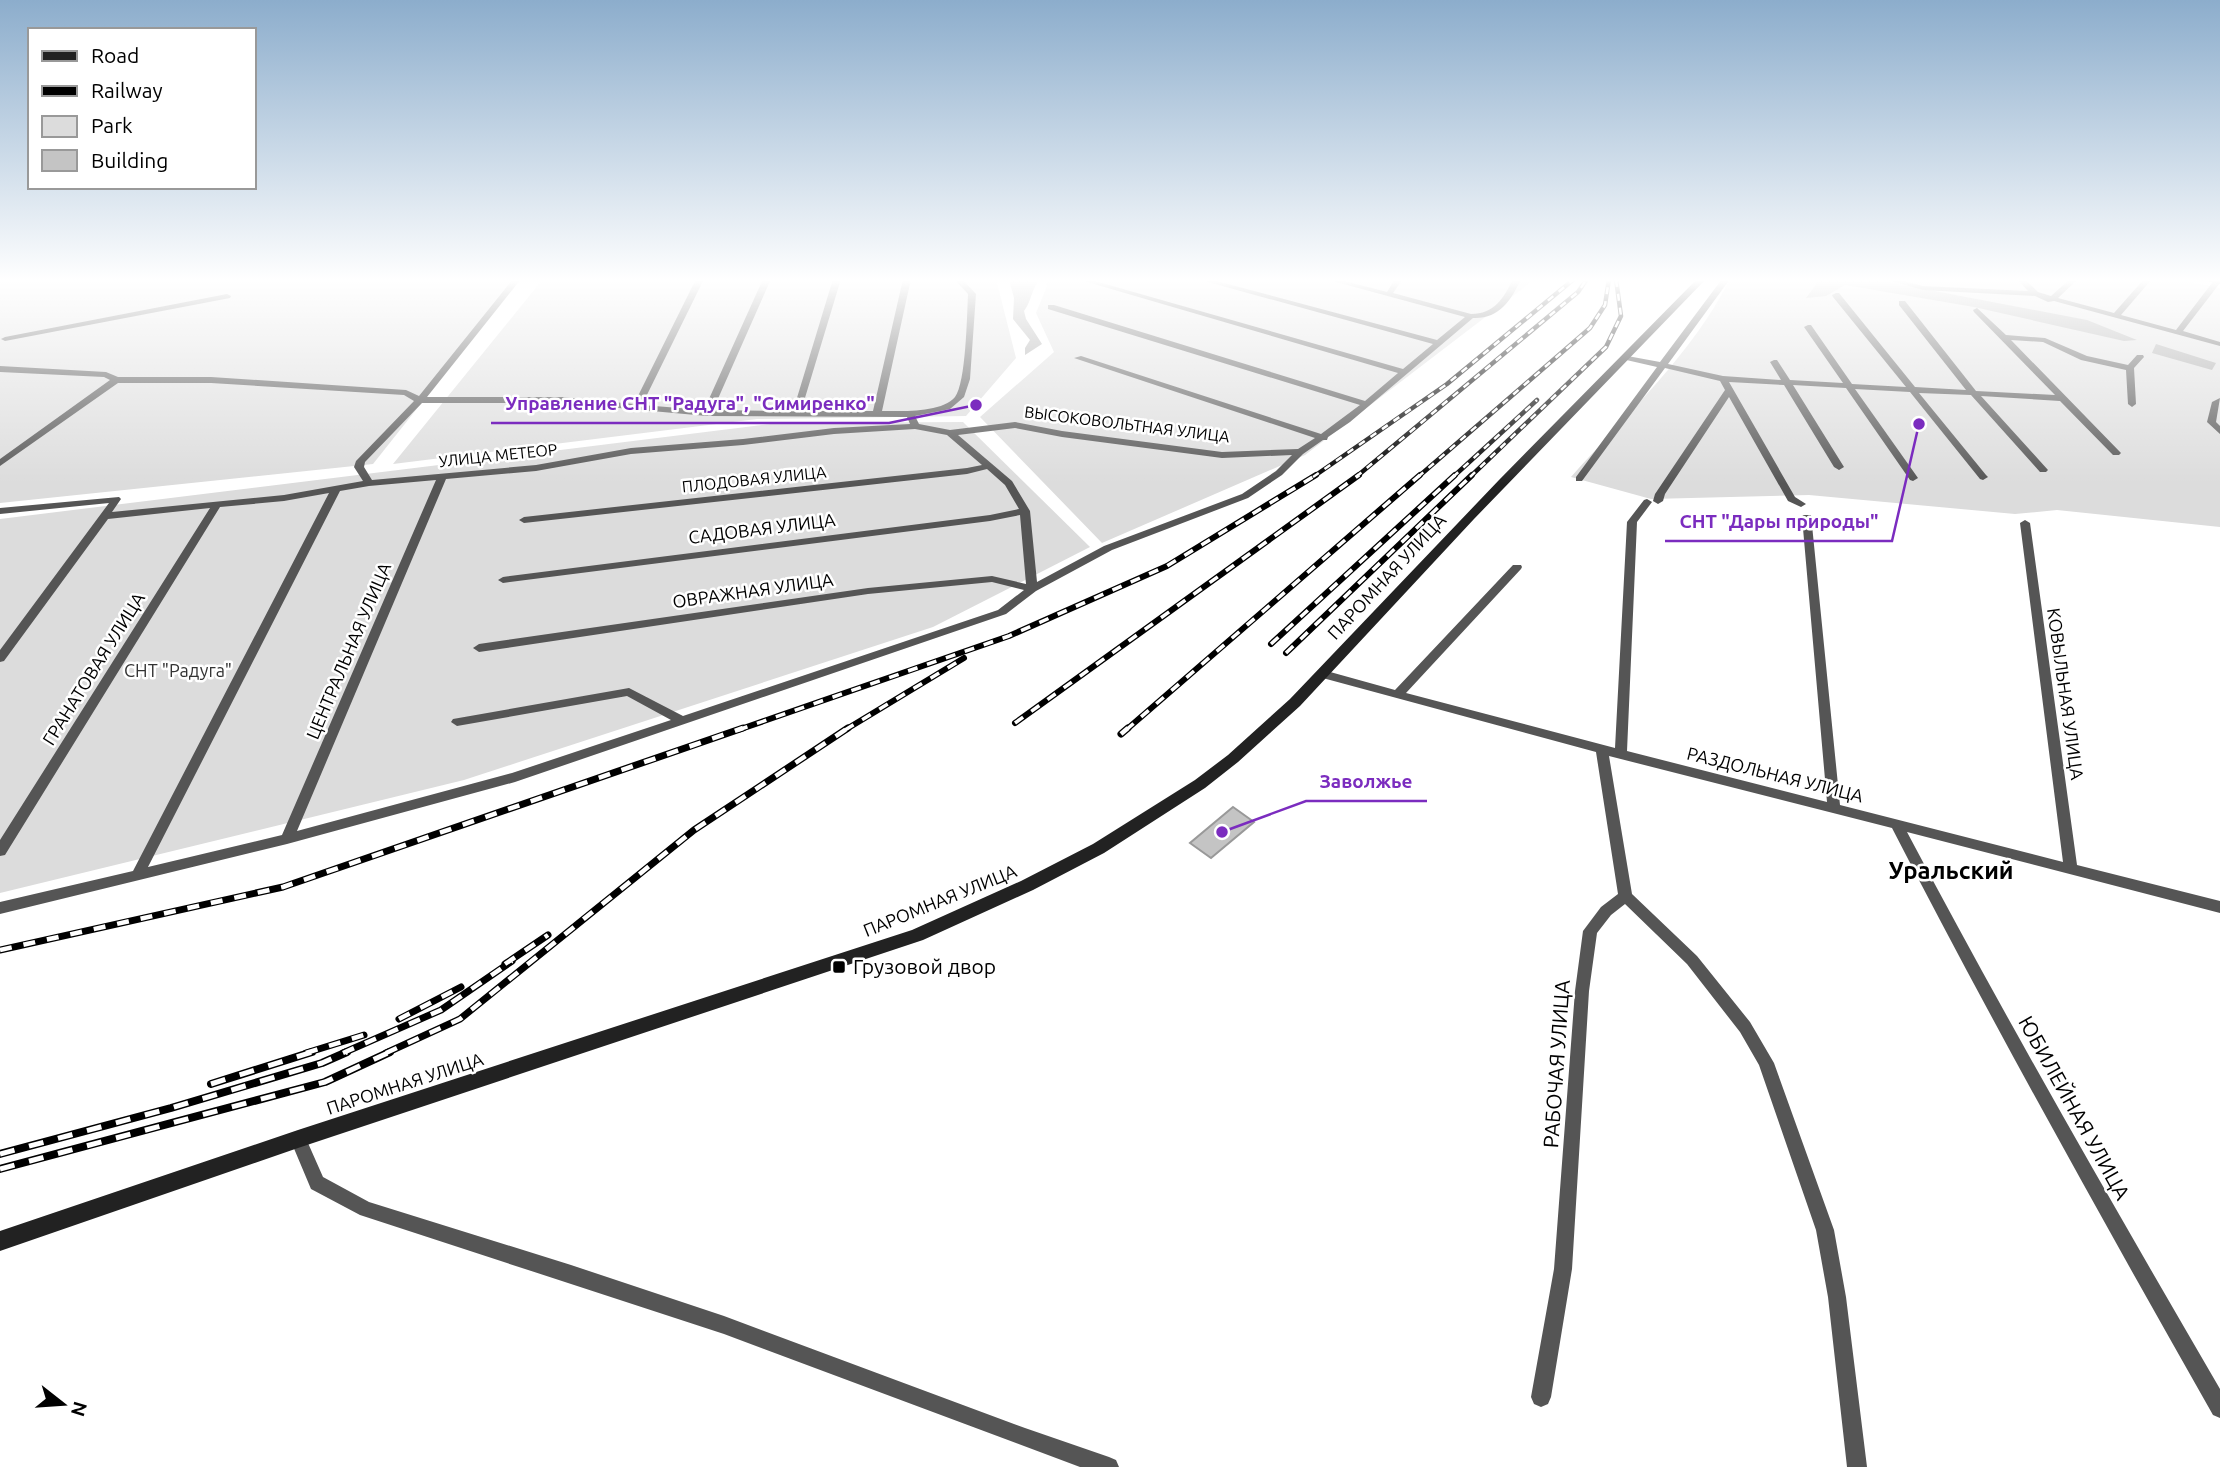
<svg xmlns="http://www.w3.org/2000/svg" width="2220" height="1467" font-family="Ubuntu,sans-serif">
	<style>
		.green { fill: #dcdcdc }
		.water { fill: #a3a3a3 }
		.building { fill: #c4c4c4; stroke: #999; stroke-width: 2 }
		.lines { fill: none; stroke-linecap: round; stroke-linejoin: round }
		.street { fill: #555; fill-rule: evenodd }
		.secondary { fill: #222; fill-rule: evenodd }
		.rail-far3-casing { stroke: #000; stroke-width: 4.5 }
		.rail-far2-casing { stroke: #000; stroke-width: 6 }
		.rail-far1-casing { stroke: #000; stroke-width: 7 }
		.rail-casing { stroke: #000; stroke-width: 8 }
		.rail-far3 { stroke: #fff; stroke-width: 2.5; stroke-dasharray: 7; stroke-linecap: butt }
		.rail-far2 { stroke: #fff; stroke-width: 3.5; stroke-dasharray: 10; stroke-linecap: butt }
		.rail-far1 { stroke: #fff; stroke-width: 4.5; stroke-dasharray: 12; stroke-linecap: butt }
		.rail { stroke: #fff; stroke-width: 5; stroke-dasharray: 15; stroke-linecap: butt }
		.poi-dot { fill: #000; stroke: #fff; stroke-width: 2.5 }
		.labels { text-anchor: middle; stroke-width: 5; stroke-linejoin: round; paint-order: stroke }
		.far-street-label { font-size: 16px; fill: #000; stroke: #fff }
		.street-label { font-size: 18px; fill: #000; stroke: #fff }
		.park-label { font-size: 18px; fill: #333; stroke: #fff }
		.near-poi-label { font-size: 21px; fill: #000; stroke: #fff; text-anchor: start }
		.near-street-label { font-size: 21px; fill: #000; stroke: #fff }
		.district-label { font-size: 24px; font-weight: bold; fill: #000; stroke: #fff }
		.leader { fill: none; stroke: #7b2cbf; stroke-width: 2.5 }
		.callout-dot { fill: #7b2cbf; stroke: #fff; stroke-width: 2.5 }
		.callout-label { font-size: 19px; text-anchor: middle; font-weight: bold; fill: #7b2cbf; stroke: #fff; stroke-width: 5; stroke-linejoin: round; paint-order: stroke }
	</style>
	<rect width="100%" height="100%" fill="#fff"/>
	<g class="green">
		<path d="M0,279H520L373,464L0,503Z"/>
		<path d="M543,279H996L1016,358L966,416L757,419L393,464Z"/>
		<path d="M1046,279H1535L1305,455L1102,543L980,417L1054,352L1036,313L1047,286Z"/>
		<path d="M1730,279H2175L2220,288V527L2057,510L2015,514L1809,495L1651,499L1571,477C1626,415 1693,353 1730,279Z"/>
		<path d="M963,422L1090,547L933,627L464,780L0,893V519L779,423Z"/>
	</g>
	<g class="water">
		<path d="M1009,279H1033L1037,283C1031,292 1031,302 1024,311L1026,319L1042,344L1025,355V348L1030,340L1013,319L1014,298Z"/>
		<path d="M1820,279H1872L2087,320L2137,340L2124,341L1974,307L1845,285L1826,296L1806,298Z"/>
		<path d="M2156,344L2216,363L2212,370L2152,353Z"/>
	</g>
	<path class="building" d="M1233,807L1254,822L1211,858L1190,843Z"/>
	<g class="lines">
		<g class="street">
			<path d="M513,279H521L427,397H563L634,404L696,279H704L642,405L704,410L763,279H771L713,410L793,411L833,279H841L801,411H873L903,279H911L882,411C901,411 942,413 955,397C966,383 967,315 968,294L954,279H962L976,294L970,379L964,397L950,409L915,416L919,424L950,430L1015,422L1062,431L1222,452L1298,449L1315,438L1074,358L1081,356L1321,434L1360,405L1048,309V305H1054L1365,401L1398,373L1077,279H1088L1403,369L1433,344L1197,279H1209L1437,340L1465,317L1325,279H1337L1387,292L1395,279H1403L1393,293L1471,314C1494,314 1504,298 1513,279H1521C1511,301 1499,319 1473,318L1350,422L1328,437L1327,440H1323L1303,454L1282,475L1248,498L1112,550L1036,591L1006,614L515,782L287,844L0,914V902L133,871L329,493L284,501L220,507L5,855L0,856V840L210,508L108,519L4,661L0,662V650L109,503L0,514V508L119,497L121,499L112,512L284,495L363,481L354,467L356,461L414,401L404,395L211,383H118L0,466V459L110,380L104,377L0,372V366L106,372L118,377H211L406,390L419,396ZM422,403H563L707,416L907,417L910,424L834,428L743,439L631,448L536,465L372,480L364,467L365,462ZM1015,428L1062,437L1222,458L1292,455L1276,471L1242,494L1104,546L1037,582L1030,511L1012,481L958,435ZM915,429L947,435L982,465L967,468L524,517L519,520L524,523L967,474L987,469L1005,485L1019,509L990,515L503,577L498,580L503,583L990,521L1020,515L1026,584L992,576L868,588L479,644L473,648L479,652L868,594L992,582L1024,590L998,610L683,716L629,688L453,719L451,722L457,726L627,696L671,720L512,773L297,831L446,479L536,471L631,454L743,445L834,434ZM436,480L282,835L148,867L340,491L369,486Z"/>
			<path d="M1722,279H1730L1668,364L1723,376L1781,380L1770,362L1774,360H1777L1790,380L1843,383L1804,327L1808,325H1811L1852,384L1906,387L1833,297L1832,295L1836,293H1839L1915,387L1966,390L1899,305V301H1905L1976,391L2055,395L1974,312L1973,310L1977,308L2006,335L2045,338L2087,356L2128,365L2137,355H2143L2144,357L2134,368L2136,404L2132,407L2128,404L2126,370L2081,360L2043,342L2011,340L2121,453L2119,455H2113L2060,401L1981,396L2048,470L2046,472H2040L1971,395L1919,393L1986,475L1988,477L1983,480L1980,479L1910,392L1855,389L1918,478L1913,481L1910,480L1846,388L1793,385L1844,467L1839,470L1834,467L1784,385L1729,382L1795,497L1806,504L1801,507L1788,501L1729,397L1665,494L1663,501L1658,504L1653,501L1655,494L1725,390L1720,381L1665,368L1582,481H1576V477L1657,367L1622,359V355L1660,362Z"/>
			<path d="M1884,279H1896L1923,286L2028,291L2017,279H2025L2038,292L2051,296L2070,279H2078L2058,298L2114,313L2144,279H2152L2121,315L2176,330L2215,279H2220V283L2183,331L2220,342V346L2054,301L2048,302L2035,296L1923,290Z"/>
			<path d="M227,294L231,296L230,298L5,341L1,339L5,337Z"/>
			<path d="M2220,398L2216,422L2220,426V434L2207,422L2212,402Z"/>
			<path d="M1647,499L1652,502L1637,522L1627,751L1827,802L1802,517L1803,515H1811L1840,805L2063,862L2020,523L2025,520L2030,523L2077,865L2220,901V913L1907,832C2007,1021 2113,1205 2220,1389V1418L2213,1415C2103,1221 1994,1026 1892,828L1609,756L1632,894L1697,956L1750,1022L1774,1063L1834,1230L1846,1297L1867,1467H1847L1828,1297L1816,1230L1759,1065L1740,1032L1687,964L1625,904L1611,915L1597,933L1589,991L1572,1269L1551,1397L1548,1404L1541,1407L1534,1404L1531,1397L1554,1269L1575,991L1583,931L1601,907L1618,894L1596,752L1319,677L1317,674L1323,670L1395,690L1513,565H1521L1522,567L1521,569L1406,693L1615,748L1627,522L1644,500Z"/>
			<path d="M298,1131L304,1134L323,1177L369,1202L571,1265L724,1316L1025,1428L1109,1457L1116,1460L1119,1467H1080L724,1334L360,1215L311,1189L290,1139L292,1134Z"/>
		</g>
		<g class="secondary">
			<path d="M1697,279H1706L1474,519L1300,706L1238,762L1205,788L1104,853L1033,890L923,940L298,1148L0,1251V1231L298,1130L912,930L1021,881L1093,844L1195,780L1228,755L1290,699L1499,480Z"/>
			<path d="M2205,279H2220V284L2206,281Z"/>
		</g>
		<g class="rail-far3-casing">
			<g id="rail-far3">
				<path d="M1313,477L1447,384L1574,279"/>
				<path d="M1356,477L1578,292L1587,279"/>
				<path d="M1418,477L1590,328L1605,305L1609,279"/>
				<path d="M1453,477L1537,400"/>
				<path d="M1470,477L1606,347L1621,316L1616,279"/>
			</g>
		</g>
		<g class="rail-far2-casing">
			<g id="rail-far2">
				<path d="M1271,644L1455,475"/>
				<path d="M1286,653L1472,475"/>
				<path d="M1015,723L1359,475"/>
				<path d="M738,730L1009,636L1167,566L1316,475"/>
				<path d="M845,730L964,658"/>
				<path d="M1126,730L1420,475"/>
			</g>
		</g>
		<g class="rail-far1-casing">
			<g id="rail-far1">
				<path d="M1121,734L1128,728"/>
				<path d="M0,950L283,887L743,728"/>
				<path d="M505,964L548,935"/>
				<path d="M399,1019L461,987"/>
				<path d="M306,1053L364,1035"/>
				<path d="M343,1053L441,1010L512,961"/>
				<path d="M386,1053L460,1019L694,830L848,728"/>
			</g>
		</g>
		<g class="rail-casing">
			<g id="rail">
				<path d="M211,1084L312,1052"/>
				<path d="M0,1154L171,1108L322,1063L347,1052"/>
				<path d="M0,1169L325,1082L390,1052"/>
			</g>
		</g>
		<use href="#rail-far3" class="rail-far3"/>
		<use href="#rail-far2" class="rail-far2"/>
		<use href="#rail-far1" class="rail-far1"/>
		<use href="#rail" class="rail"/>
	</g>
	<linearGradient id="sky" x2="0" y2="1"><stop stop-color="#8cadcc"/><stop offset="0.58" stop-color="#fff"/><stop offset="1" stop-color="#fff" stop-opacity="0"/></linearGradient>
	<rect width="2220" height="484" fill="url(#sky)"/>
	<rect class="poi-dot" x="832" y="960" width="14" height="14" rx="3.5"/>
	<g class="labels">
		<g class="far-street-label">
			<text transform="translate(1127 424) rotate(7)" y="6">ВЫСОКОВОЛЬТНАЯ УЛИЦА</text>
			<text transform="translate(498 455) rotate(-6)" y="6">УЛИЦА МЕТЕОР</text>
			<text transform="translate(754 479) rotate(-6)" y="6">ПЛОДОВАЯ УЛИЦА</text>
		</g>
		<g class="street-label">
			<text transform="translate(762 529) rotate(-7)" y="6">САДОВАЯ УЛИЦА</text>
			<text transform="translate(1387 577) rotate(-47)" y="6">ПАРОМНАЯ УЛИЦА</text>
			<text transform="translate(753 591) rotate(-8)" y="6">ОВРАЖНАЯ УЛИЦА</text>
			<text transform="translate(349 651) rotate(-67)" y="6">ЦЕНТРАЛЬНАЯ УЛИЦА</text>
			<text transform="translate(94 669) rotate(-58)" y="6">ГРАНАТОВАЯ УЛИЦА</text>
			<text transform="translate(2065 694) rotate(82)" y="6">КОВЫЛЬНАЯ УЛИЦА</text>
			<text transform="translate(1775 775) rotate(14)" y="6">РАЗДОЛЬНАЯ УЛИЦА</text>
			<text transform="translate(940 901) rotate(-22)" y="6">ПАРОМНАЯ УЛИЦА</text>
			<text transform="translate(405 1084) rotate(-18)" y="6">ПАРОМНАЯ УЛИЦА</text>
		</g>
		<g class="park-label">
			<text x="178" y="677">СНТ "Радуга"</text>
		</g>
		<g class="near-poi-label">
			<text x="853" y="974">Грузовой двор</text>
		</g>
		<g class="near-street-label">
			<text transform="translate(1557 1064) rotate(-86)" y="7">РАБОЧАЯ УЛИЦА</text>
			<text transform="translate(2074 1108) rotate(61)" y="7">ЮБИЛЕЙНАЯ УЛИЦА</text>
		</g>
		<g class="district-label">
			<text x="1951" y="879">Уральский</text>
		</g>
	</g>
	<path class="leader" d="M976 405L889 423H491M1919 424L1892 541H1665M1222 832L1306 801H1427"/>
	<g class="callout-dot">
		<circle cx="976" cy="405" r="7"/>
		<circle cx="1919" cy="424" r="7"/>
		<circle cx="1222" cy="832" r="7"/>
	</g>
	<g class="callout-label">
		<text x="690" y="410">Управление СНТ "Радуга", "Симиренко"</text>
		<text x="1779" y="528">СНТ "Дары природы"</text>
		<text x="1366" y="788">Заволжье</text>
	</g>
	<rect x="28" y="28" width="228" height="161" fill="#ffffff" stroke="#999999" stroke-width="2"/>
	<rect x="42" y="51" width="35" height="10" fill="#222222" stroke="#999999" stroke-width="2"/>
	<text x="91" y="63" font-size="21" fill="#000000">Road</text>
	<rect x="42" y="86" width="35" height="10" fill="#000000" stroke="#999999" stroke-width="2"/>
	<text x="91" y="98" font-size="21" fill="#000000">Railway</text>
	<rect x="42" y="116" width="35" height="21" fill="#dcdcdc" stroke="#999999" stroke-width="2"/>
	<text x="91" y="133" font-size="21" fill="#000000">Park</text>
	<rect x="42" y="150" width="35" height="21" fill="#c4c4c4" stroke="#999999" stroke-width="2"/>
	<text x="91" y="168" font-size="21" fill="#000000">Building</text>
	<g transform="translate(63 1404) rotate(107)" stroke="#ffffff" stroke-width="5" paint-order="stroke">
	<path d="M0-5L12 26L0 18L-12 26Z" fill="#000000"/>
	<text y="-10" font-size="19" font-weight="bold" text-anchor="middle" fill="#000000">N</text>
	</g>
</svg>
